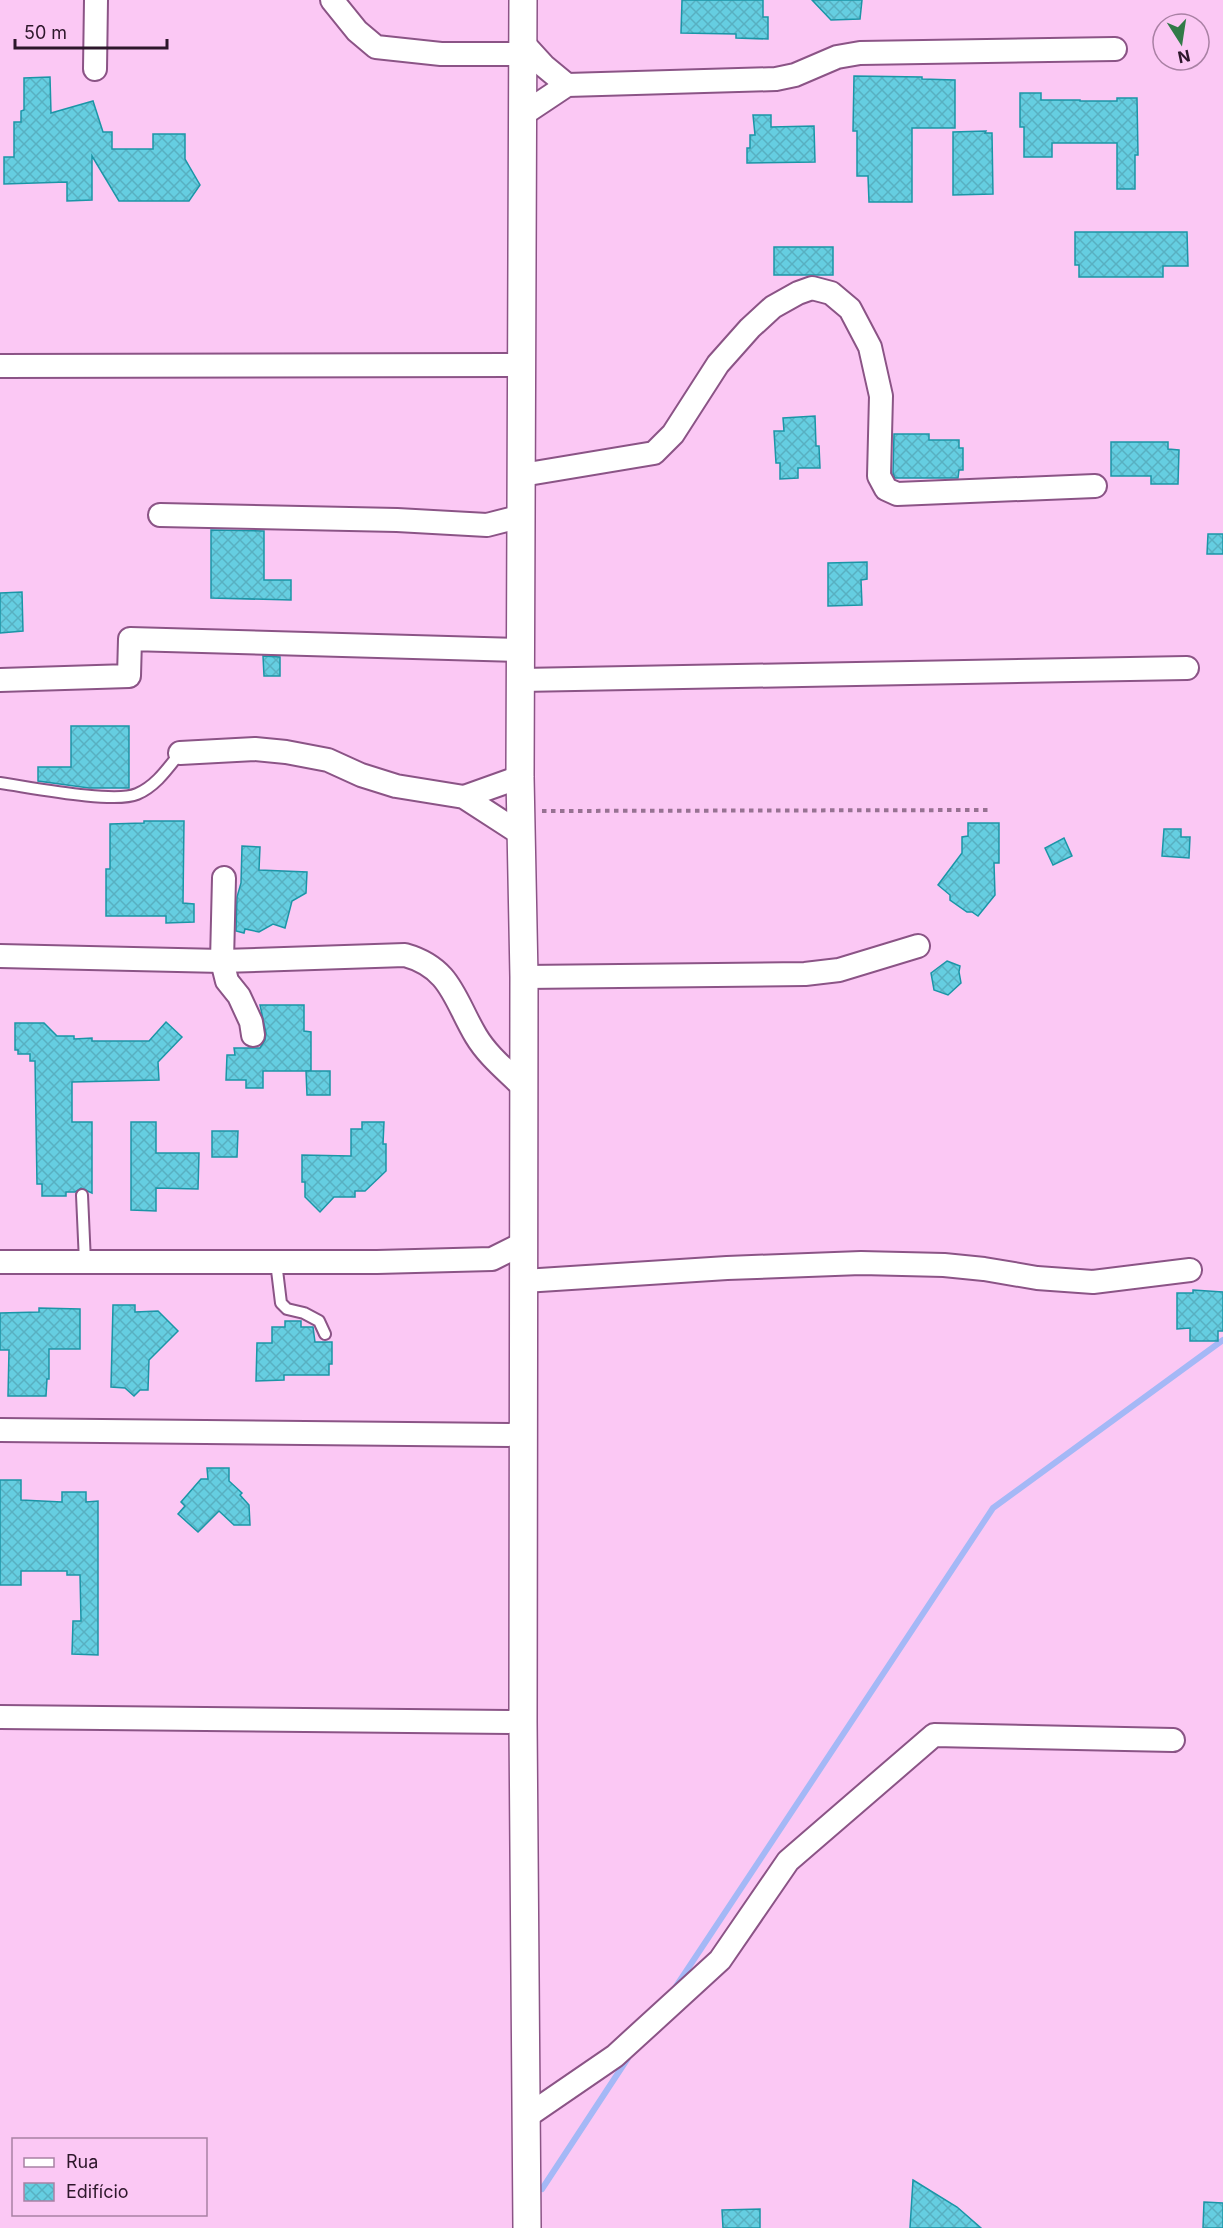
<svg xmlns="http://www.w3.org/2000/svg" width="1223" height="2228" font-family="Inter,sans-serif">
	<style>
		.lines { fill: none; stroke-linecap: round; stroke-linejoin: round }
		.stream { stroke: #a4b8f6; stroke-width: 6 }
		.building { fill: url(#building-cross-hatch); stroke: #1c95a7; stroke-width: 1.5 }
		.service-casing { stroke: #8b5486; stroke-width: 14 }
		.minor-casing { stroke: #8b5486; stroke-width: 26 }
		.tertiary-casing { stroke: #8b5486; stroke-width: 30 }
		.path { stroke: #977292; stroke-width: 4; stroke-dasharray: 4.5 4.5; stroke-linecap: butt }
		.service { stroke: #fff; stroke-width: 10 }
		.minor { stroke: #fff; stroke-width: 22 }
		.tertiary { stroke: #fff; stroke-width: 27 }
	</style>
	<defs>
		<pattern id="building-cross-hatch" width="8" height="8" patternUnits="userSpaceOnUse" patternTransform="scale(1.5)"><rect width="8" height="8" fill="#65cee1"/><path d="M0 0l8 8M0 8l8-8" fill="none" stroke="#58b0c1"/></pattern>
	</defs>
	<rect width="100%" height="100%" fill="#fbc8f4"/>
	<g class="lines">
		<g class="stream">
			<path d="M675,1988L993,1508L1223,1340"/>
			<path d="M542,2189L628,2058"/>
		</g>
	</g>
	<g class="building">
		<path d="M682,0H763V17H768V39L736,38V34L681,33Z"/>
		<path d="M812,0H862L860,19L831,20Z"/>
		<path d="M854,76L922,77V79L955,80V128H912V202H869L868,176H857V131H853Z"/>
		<path d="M50,77L51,113L93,101L103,132H112V149H153V134H185V159L200,185L189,201H119L92,156V200L67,201V182L4,184V157H14V122H21V111L24,110V78Z"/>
		<path d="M1020,93H1041V100H1080V101H1117V98H1137L1138,155H1135V189H1117V143H1052V157H1024V127H1020Z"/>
		<path d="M753,115H771V127L814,126L815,162L747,163V148H750V135H755Z"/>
		<path d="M986,131L985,133H992L993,194L953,195V132Z"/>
		<path d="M1075,232H1187L1188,266H1163V277H1079V265H1075Z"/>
		<rect x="774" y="247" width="59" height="28"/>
		<path d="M815,416L816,446H819L820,468H798V478L780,479V463H776L774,431H784L783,418Z"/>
		<path d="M894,434H929V440H959V448H963V470H959L958,478H895L893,473Z"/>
		<path d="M1111,442H1168V449L1179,450L1178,484H1151V476H1111Z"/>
		<path d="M211,530L264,531V580H291V600L211,598Z"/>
		<path d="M1208,534H1223V554H1207Z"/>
		<path d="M867,562V579L861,580L862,605L828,606V563Z"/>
		<path d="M22,592L23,631L0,633V593Z"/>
		<path d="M263,656L280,657V676H264Z"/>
		<path d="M71,726H129V788H89L38,781V767H71Z"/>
		<path d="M144,821H184L183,903L194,904V922L166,923V916H106V869H110V824L144,823Z"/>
		<path d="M968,823H999V863H994L995,895L978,916L972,912H967L950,900V895L938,885L962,853V837L968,836Z"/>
		<path d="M1164,829H1181V837H1190L1189,858L1162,856Z"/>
		<path d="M1064,838L1072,856L1053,865L1045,848Z"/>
		<path d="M242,846L260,847L259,870L307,872L306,893L292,901L285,928L273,924L259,932L245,929L244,933L236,931L237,897L241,883Z"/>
		<path d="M947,961L960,966L959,972L961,983L948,995L934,990L931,973Z"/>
		<path d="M260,1005H304V1031L311,1032V1071H263V1088H246V1080H226L227,1055H235L234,1048H260L265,1040L266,1033Z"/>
		<path d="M166,1022L182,1037L158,1062L159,1080L72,1082V1122H92V1193L81,1188L75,1192H66V1196H42V1184H37L35,1061H30V1054H18V1050H15V1023H44L57,1036H74V1039L92,1038V1041H149Z"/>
		<path d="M306,1071H330V1095H307Z"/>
		<path d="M131,1122H156V1153H199L198,1189L156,1188V1211L131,1210Z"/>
		<path d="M362,1122H384L383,1144H386V1171L365,1191H355V1197H334L320,1212L305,1197V1182H302V1155L351,1156V1129H362Z"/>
		<path d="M212,1131H238L237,1157H212Z"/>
		<path d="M1193,1290L1223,1292V1331H1218V1341H1190V1328L1177,1329V1293H1193Z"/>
		<path d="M113,1305H135V1312L158,1311L178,1331L149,1360L148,1390H140L134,1396L125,1388L111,1387Z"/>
		<path d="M39,1308L80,1309V1349H49V1379H47L46,1396H8L9,1350H0V1313L39,1312Z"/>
		<path d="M285,1321H301V1327H313L315,1342H332V1364H329V1375H284V1380L256,1381L257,1343H272V1327H285Z"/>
		<path d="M207,1468H229V1481L242,1493L240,1495L249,1505L250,1525H234L219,1511L198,1532L178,1514L185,1506L181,1502L201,1479H208Z"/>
		<path d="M0,1480H21V1500L62,1502V1492H86V1502L98,1501V1655L72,1654L73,1621H81L80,1575H67V1571H21V1585H0Z"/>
		<path d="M913,2180L957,2207L981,2228H910Z"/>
		<path d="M1204,2202L1223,2203V2228H1203Z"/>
		<path d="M760,2209V2228H723L722,2210Z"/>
	</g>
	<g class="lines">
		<g class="service-casing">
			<g id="service">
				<path d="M0,783C29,787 114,804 137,794C156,786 168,768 180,753"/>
				<path d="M82,1195L85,1262"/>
				<path d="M276,1262L281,1303L287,1309L304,1313L319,1321L325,1334"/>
			</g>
		</g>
		<g class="minor-casing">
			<g id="minor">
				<path d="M332,0L357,31L376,47L441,54H522"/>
				<path d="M523,43L544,66L567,85"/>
				<path d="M95,69L96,0"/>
				<path d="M522,115L567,85L776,79L795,75L837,57L860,53L1115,49"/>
				<path d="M0,366L522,365"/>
				<path d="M522,475L654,453L673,434L718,364L750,328L773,307L798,293L812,288L831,293L850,309L870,347L881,396L879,476L886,489L897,494L1095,486"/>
				<path d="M160,515L397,520L487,525L522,516"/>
				<path d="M0,680L129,676L130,639L521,650"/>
				<path d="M521,680L1187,668"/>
				<path d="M180,753L255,749L286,752L328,760L361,775L396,786L464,797L521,834"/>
				<path d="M464,797L520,777"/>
				<path d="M224,878L222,961L227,981L239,996L251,1022L253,1035"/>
				<path d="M0,956L222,961L405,955C451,968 454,999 476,1036C488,1056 506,1070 523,1087"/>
				<path d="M524,977L805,974L839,970L918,946"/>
				<path d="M0,1262H377L492,1259L524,1243"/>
				<path d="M524,1281L727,1268L861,1263L944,1265L984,1269L1037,1278L1093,1282L1190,1270"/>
				<path d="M0,1430L523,1435"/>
				<path d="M0,1717L523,1722"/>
				<path d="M526,2117L615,2056L720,1960L788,1861L934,1735L1173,1740"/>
			</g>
		</g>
		<g class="tertiary-casing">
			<path id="tertiary" d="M523,0L520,777L524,977L523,1722L527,2228"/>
		</g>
		<path class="path" d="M542,811L990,810"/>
		<use href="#service" class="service"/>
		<use href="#minor" class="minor"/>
		<use href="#tertiary" class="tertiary"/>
	</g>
	<rect x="12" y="2138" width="195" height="78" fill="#fbc8f4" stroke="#a981a4" stroke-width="1.5"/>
	<rect x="24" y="2158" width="30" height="9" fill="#ffffff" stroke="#a981a4" stroke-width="1.5"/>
	<text x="66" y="2168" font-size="18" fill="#2d172b">Rua</text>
	<rect x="24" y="2183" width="30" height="18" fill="url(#building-cross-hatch)" stroke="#a981a4" stroke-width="1.5"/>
	<text x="66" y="2198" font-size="18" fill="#2d172b">Edifício</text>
	<g transform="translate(1181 42) rotate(168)"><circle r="28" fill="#fbc8f4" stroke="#a981a4" stroke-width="1.5"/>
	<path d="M0-4.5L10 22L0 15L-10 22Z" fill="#317a47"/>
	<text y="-9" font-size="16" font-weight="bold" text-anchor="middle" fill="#2d172b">N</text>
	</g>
	<path d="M15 39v9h152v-9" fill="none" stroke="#2d172b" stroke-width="3"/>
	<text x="24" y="39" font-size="18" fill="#2d172b" stroke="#fbc8f4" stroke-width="4.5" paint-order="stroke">50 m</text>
</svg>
